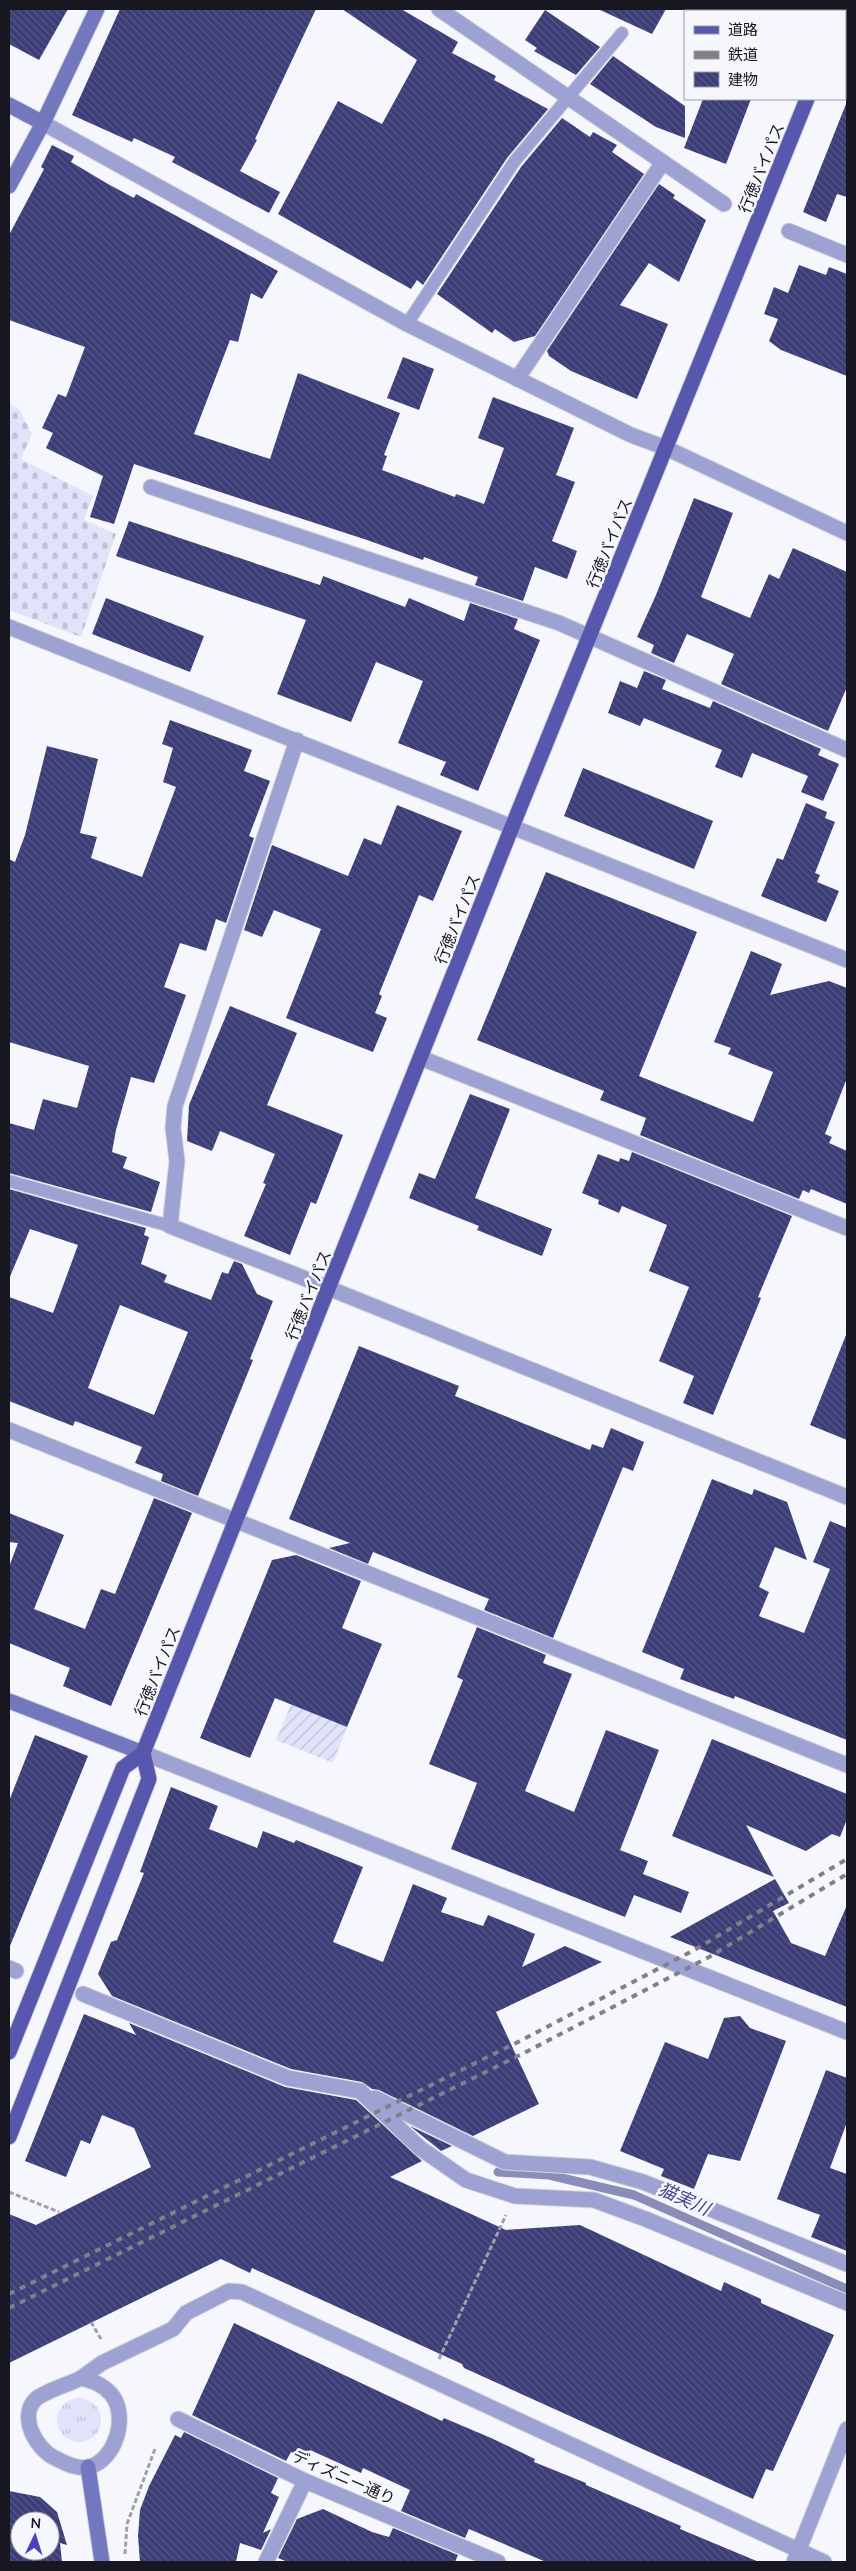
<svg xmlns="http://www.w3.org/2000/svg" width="856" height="2571" font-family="'Nunito Sans','Noto Sans JP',sans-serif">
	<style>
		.grass { fill: url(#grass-tufts) }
		.cemetery { fill: url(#cemetery-stones) }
		.garden { fill: url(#garden-furrows) }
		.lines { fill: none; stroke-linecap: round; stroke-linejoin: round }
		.stream { stroke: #8a8db7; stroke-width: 9 }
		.building { fill: url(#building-back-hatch); fill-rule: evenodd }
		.lane-casing { stroke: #d2d3da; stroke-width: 14 }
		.street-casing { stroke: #d2d3da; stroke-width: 17 }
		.secondary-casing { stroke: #d2d3da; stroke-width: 17 }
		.primary-casing { stroke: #d2d3da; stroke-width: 17 }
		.path { stroke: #9fa0a8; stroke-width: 3; stroke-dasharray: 5 2.5; stroke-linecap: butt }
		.lane { stroke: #9da2d2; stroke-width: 12 }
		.street { stroke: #9da2d2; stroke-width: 15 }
		.secondary { stroke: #7377be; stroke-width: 15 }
		.primary { stroke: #5758ad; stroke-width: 15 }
		.rail { stroke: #7f8088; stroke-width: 4; stroke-dasharray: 6 6; stroke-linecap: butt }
		.labels { text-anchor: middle; stroke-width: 5; stroke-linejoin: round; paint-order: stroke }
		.street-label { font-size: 16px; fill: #161721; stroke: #f6f7fd }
		.water-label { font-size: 18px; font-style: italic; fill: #434291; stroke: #f6f7fd }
	</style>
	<defs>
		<pattern id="grass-tufts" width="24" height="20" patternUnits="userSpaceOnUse" patternTransform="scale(1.25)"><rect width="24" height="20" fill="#e0e3f9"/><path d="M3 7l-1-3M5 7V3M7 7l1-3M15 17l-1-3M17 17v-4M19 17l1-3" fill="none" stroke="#bfc2d5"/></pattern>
		<pattern id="cemetery-stones" width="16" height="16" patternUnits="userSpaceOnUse" patternTransform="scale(1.25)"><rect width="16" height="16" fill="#e0e3f9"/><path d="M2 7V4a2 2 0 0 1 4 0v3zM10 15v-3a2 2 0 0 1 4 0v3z" fill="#bfc2d5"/></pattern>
		<pattern id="garden-furrows" width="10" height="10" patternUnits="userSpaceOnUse" patternTransform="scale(1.25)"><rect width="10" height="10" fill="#e0e3f9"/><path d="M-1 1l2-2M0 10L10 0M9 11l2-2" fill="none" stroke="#bfc2d5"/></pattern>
		<pattern id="building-back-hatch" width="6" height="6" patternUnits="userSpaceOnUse" patternTransform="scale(1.25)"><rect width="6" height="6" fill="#3c3d77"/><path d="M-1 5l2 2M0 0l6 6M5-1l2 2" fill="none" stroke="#555685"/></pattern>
	</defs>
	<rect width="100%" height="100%" fill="#f6f7fd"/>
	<circle class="grass" cx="79" cy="2420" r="22"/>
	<path class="cemetery" d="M9,404L19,409L32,434L21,459L93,496L84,520L116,534L81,637L9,610Z"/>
	<path class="garden" d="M291,1704L347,1727L333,1763L276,1740Z"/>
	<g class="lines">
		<path class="stream" d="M498,2172L549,2175L634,2195L847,2289"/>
	</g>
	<g class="building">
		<path d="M9,9H68L39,60L9,44Z"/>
		<path d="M120,9H316L255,139L257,140L240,171L280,192L269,213L172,162L175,157L134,138L132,142L72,115Z"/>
		<path d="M342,9H401L458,42L452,53L496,76L494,80L548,109L507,158L423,285L417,280L411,289L278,214L338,101L382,124L417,60Z"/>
		<path d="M598,9H666L652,34Z"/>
		<path d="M545,10L600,47L576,75L534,51L537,48L525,40Z"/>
		<path d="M613,56L685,106V138L656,127L590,84Z"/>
		<path d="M703,99H751L726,164L684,148Z"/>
		<path d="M846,104L847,197L837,194L826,222L803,212Z"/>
		<path d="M562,118L590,137L593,132L617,145L612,152L644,174L535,336L514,342L495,329L492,333L437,294L521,167Z"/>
		<path d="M52,145L74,156L71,162L108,184L134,198L136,194L278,271L262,299L251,293L238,342L230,340L194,434L270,459L298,373L400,413L384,455L387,456L382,470L455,497L456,494L484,504L504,448L478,438L493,397L574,428L556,475L575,482L552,541L577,551L567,579L535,567L523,601L475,585L478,577L424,557L423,560L367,540L134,464L114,524L90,517L103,476L46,448L53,433L42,428L58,394L66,397L85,347L9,320V235L44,169L41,167Z"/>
		<path d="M659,184L675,195L673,198L706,220L679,282L649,263L620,305L668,324L637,399L571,371L549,356L547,351Z"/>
		<path d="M799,265L826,275L829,267L847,274V376L781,350L769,341L778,319L764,314L774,287L788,293Z"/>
		<path d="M403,357L434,369L419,410L387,398Z"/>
		<path d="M694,498L733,513L701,597L750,618L769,574L779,579L793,548L847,572V687L828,731L721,684L734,654L687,634L674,663L651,653L654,645L637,637L656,595Z"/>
		<path d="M129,521L320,585L323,576L405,607L409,598L464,621L470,603L518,619L514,629L540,640L478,791L440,775L446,762L398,743L423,681L376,662L351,722L277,694L306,620L116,556Z"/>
		<path d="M106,598L204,636L190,672L92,634Z"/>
		<path d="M644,671L666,680L662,689L710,708L713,701L821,749L818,755L839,764L823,801L801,792L808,776L752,753L742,778L715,767L722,750L644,718L640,726L608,713L620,681L637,688Z"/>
		<path d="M170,720L252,750L244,771L270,781L249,836L254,838L226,923L216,919L206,951L180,943L164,987L186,995L154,1083L131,1077L116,1130L112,1152L127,1157L123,1168L160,1182L151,1212L9,1173V1123L34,1130L43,1099L77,1108L89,1066L9,1042V859L15,862L25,835L47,746L98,759L80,833L97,837L91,858L142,877L176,787L163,782L173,748L162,744Z"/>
		<path d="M583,768L713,821L694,869L564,816Z"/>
		<path d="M806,803L827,812L825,818L835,822L815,873L820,875L817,882L839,891L826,922L761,896L777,858L783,860Z"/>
		<path d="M397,805L462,831L433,901L419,895L379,994L382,996L375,1013L387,1018L373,1052L286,1018L321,929L274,910L262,937L244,930L272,845L348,876L364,838L381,845Z"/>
		<path d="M546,872L697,932L639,1076L753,1122L773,1072L728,1054L731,1048L714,1042L751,951L782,964L770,995L829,981L847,988V1078L825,1134L832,1137L829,1143L847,1151V1204L811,1189L809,1193L803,1190L799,1199L640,1135L646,1118L600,1100L604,1091L477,1040Z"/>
		<path d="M230,1006L297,1033L267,1105L343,1135L316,1204L311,1202L290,1255L244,1236L266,1184L263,1183L275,1154L220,1131L212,1151L187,1141L189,1105Z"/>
		<path d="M470,1094L510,1109L475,1198L552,1229L542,1256L477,1230L479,1226L409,1198L419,1173L435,1179Z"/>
		<path d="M632,1152L792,1216L758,1297L761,1298L713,1415L683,1403L694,1376L659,1361L689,1287L649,1271L667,1225L622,1206L619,1213L598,1204L599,1200L582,1193L598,1154L619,1162L620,1158L629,1161Z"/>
		<path d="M9,1189L146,1228L144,1235L149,1237L141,1264L167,1275L164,1282L211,1300L222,1272L228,1274L234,1261L242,1264L257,1294L273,1301L250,1359L253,1360L198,1496L161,1481L163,1474L135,1463L142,1447L75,1421L73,1426L9,1401V1297L53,1313L78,1245L30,1229L9,1279ZM120,1305L188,1332L154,1415L88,1388Z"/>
		<path d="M846,1335H847V1440L810,1425Z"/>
		<path d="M359,1346L459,1386L455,1396L590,1450L592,1444L603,1448L611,1428L644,1442L633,1471L623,1467L553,1638L484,1610L489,1599L383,1556L373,1552L368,1564L329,1548L350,1543L289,1519Z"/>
		<path d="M712,1479L752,1495L754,1489L787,1502L807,1560L775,1547L759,1587L769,1592L759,1616L804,1633L830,1569L813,1562L830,1521L847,1528V1740L735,1696L734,1699L680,1679L684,1669L642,1652Z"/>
		<path d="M154,1498L192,1513L111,1706L63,1686L70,1668L9,1643V1567L18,1543L9,1542V1513L64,1535L34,1609L85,1629L101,1589L115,1594Z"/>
		<path d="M296,1555L361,1581L342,1628L382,1644L347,1727L275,1698L250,1758L200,1738L272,1560Z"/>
		<path d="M477,1627L546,1655L543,1663L572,1674L525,1791L574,1812L606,1730L659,1750L620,1850L648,1861L643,1874L689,1892L681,1913L634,1895L625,1917L451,1849L477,1783L429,1764L463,1680L457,1677Z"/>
		<path d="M35,1735L88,1756L10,1946L9,1801Z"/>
		<path d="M712,1739L847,1794V1819L840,1837L832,1834L806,1851L746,1825L774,1877L672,1836Z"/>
		<path d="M171,1787L218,1806L209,1829L257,1848L263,1831L294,1843L296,1840L363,1867L333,1942L383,1962L413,1884L447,1898L441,1912L483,1926L488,1915L535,1934L522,1967L565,1946L602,1962L496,2012L539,2104L473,2136L379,2090L372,2089L362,2082L291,2069L112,1996L98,1974L111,1942L117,1940L144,1873L140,1872Z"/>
		<path d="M775,1879L789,1903L773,1911L791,1943L825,1956L847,1905V2007L670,1937Z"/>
		<path d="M84,2014L136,2035L129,2023L285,2087L356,2100L422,2161L390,2177L506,2230L580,2225L721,2291L724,2282L761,2299V2303L834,2335L773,2471L766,2469L753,2499L464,2368L462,2364L252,2268L250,2273L221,2259L9,2363V2214L36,2225L151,2167L134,2128L102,2115L90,2144L81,2140L66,2177L25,2161Z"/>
		<path d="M740,2016L750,2028L786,2041L740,2161L708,2154L694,2189L661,2176L664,2169L620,2151L665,2042L708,2059L724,2018Z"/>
		<path d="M826,2070L847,2078V2122L830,2168L847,2174V2251L811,2237L820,2215L777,2199Z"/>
		<path d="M410,2126L452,2146L441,2151Z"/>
		<path d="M234,2323L395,2399L442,2421L444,2418L491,2438L535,2459L534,2462L586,2483V2485L681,2526L680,2529L759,2562H546L469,2529L465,2538L401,2511L410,2490L363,2468L361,2473L310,2450L306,2459L291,2452L286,2461L192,2415Z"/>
		<path d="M184,2432L278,2478L271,2493L279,2497L263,2533L271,2529L261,2550L240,2543L236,2562H140L138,2536L140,2510L149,2486L175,2435L181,2438Z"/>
		<path d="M9,2491L40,2497L57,2512L67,2545L60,2543L62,2562H9ZM20,2521H50V2551H20Z"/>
		<path d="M323,2509L372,2532L389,2537L393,2528L458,2555L455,2562H288L278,2558L297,2519Z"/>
	</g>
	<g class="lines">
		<g class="lane-casing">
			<g id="lane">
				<path d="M407,324L514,162L622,33"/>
				<path d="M9,1181L170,1226"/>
			</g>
		</g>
		<g class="street-casing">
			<g id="street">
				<path d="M439,9L724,204"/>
				<path d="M43,123L407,324L631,435L666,448L847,533"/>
				<path d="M789,231L847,255"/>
				<path d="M517,379L663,162"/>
				<path d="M151,487L559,623L847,750"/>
				<path d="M9,627L847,960"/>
				<path d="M297,740L175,1106L173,1128L177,1161L170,1226L296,1275L847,1497"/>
				<path d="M421,1058L847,1228"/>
				<path d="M9,1430L847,1765"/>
				<path d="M143,1753L847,2032"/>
				<path d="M9,1968L16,1971"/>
				<path d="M83,1994L288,2078L360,2091L420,2148L466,2180L515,2196L594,2200L648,2220L847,2303"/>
				<path d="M375,2098L505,2162L590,2167L643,2182L847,2264"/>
				<path d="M81,2378L102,2363L173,2329L186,2313L229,2291L242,2292L824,2562"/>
				<path d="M81,2378C93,2381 102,2384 111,2394C129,2415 116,2460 89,2467C77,2470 63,2462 53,2457C36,2448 18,2416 36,2399C45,2391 70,2384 81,2378Z"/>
				<path d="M178,2419L305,2481L498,2562"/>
				<path d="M266,2562L305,2481"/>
				<path d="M794,2562L847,2429"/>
			</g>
		</g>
		<g class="secondary-casing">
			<g id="secondary">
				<path d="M9,105L43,123"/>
				<path d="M9,186L43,123L97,9"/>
				<path d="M9,1701L143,1753"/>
				<path d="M88,2467L102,2562"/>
			</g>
		</g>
		<g class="primary-casing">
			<g id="primary">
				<path d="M843,11L844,9"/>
				<path d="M9,2052L123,1768L143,1753L512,827L807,99"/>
				<path d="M9,2137L149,1779L143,1753"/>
			</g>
		</g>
		<g class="path">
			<path d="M9,2192L59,2212"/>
			<path d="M91,2322L101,2339"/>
			<path d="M439,2359L506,2215"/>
			<path d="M125,2554L127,2524L155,2449"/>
		</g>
		<use href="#lane" class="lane"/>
		<use href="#street" class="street"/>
		<use href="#secondary" class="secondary"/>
		<use href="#primary" class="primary"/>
		<g class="rail">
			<path d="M9,2294L520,2041L696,1949L847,1859"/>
			<path d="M9,2308L526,2052L709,1957L847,1874"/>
		</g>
	</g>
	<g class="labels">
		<g class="street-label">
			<text transform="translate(761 168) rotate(-68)" y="6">行徳バイパス</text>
			<text transform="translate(609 543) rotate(-68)" y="6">行徳バイパス</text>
			<text transform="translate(457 919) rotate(-68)" y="6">行徳バイパス</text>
			<text transform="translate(308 1295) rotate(-68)" y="6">行徳バイパス</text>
			<text transform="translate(157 1671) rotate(-68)" y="6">行徳バイパス</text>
			<text transform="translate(344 2477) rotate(24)" y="6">ディズニー通り</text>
		</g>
		<g class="water-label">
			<text transform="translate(684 2199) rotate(24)" y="6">猫実川</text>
		</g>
	</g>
	<rect width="856" height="2571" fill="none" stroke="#161721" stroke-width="20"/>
	<rect x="684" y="10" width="162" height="90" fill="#f6f7fd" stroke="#9c9da5"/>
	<rect x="694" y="26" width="25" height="8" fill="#5758ad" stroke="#9c9da5"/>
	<text x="728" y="35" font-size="15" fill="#161721">道路</text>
	<rect x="694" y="51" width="25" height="8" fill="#7f8088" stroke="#9c9da5"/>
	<text x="728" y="60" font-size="15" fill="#161721">鉄道</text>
	<rect x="694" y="72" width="25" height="15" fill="url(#building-back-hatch)" stroke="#9c9da5"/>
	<text x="728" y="85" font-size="15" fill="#161721">建物</text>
	<g transform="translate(35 2536) rotate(4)"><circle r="24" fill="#f6f7fd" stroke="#9c9da5"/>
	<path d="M0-4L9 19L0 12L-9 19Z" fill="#4c43ba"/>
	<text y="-8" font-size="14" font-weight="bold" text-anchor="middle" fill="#161721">N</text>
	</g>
</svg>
